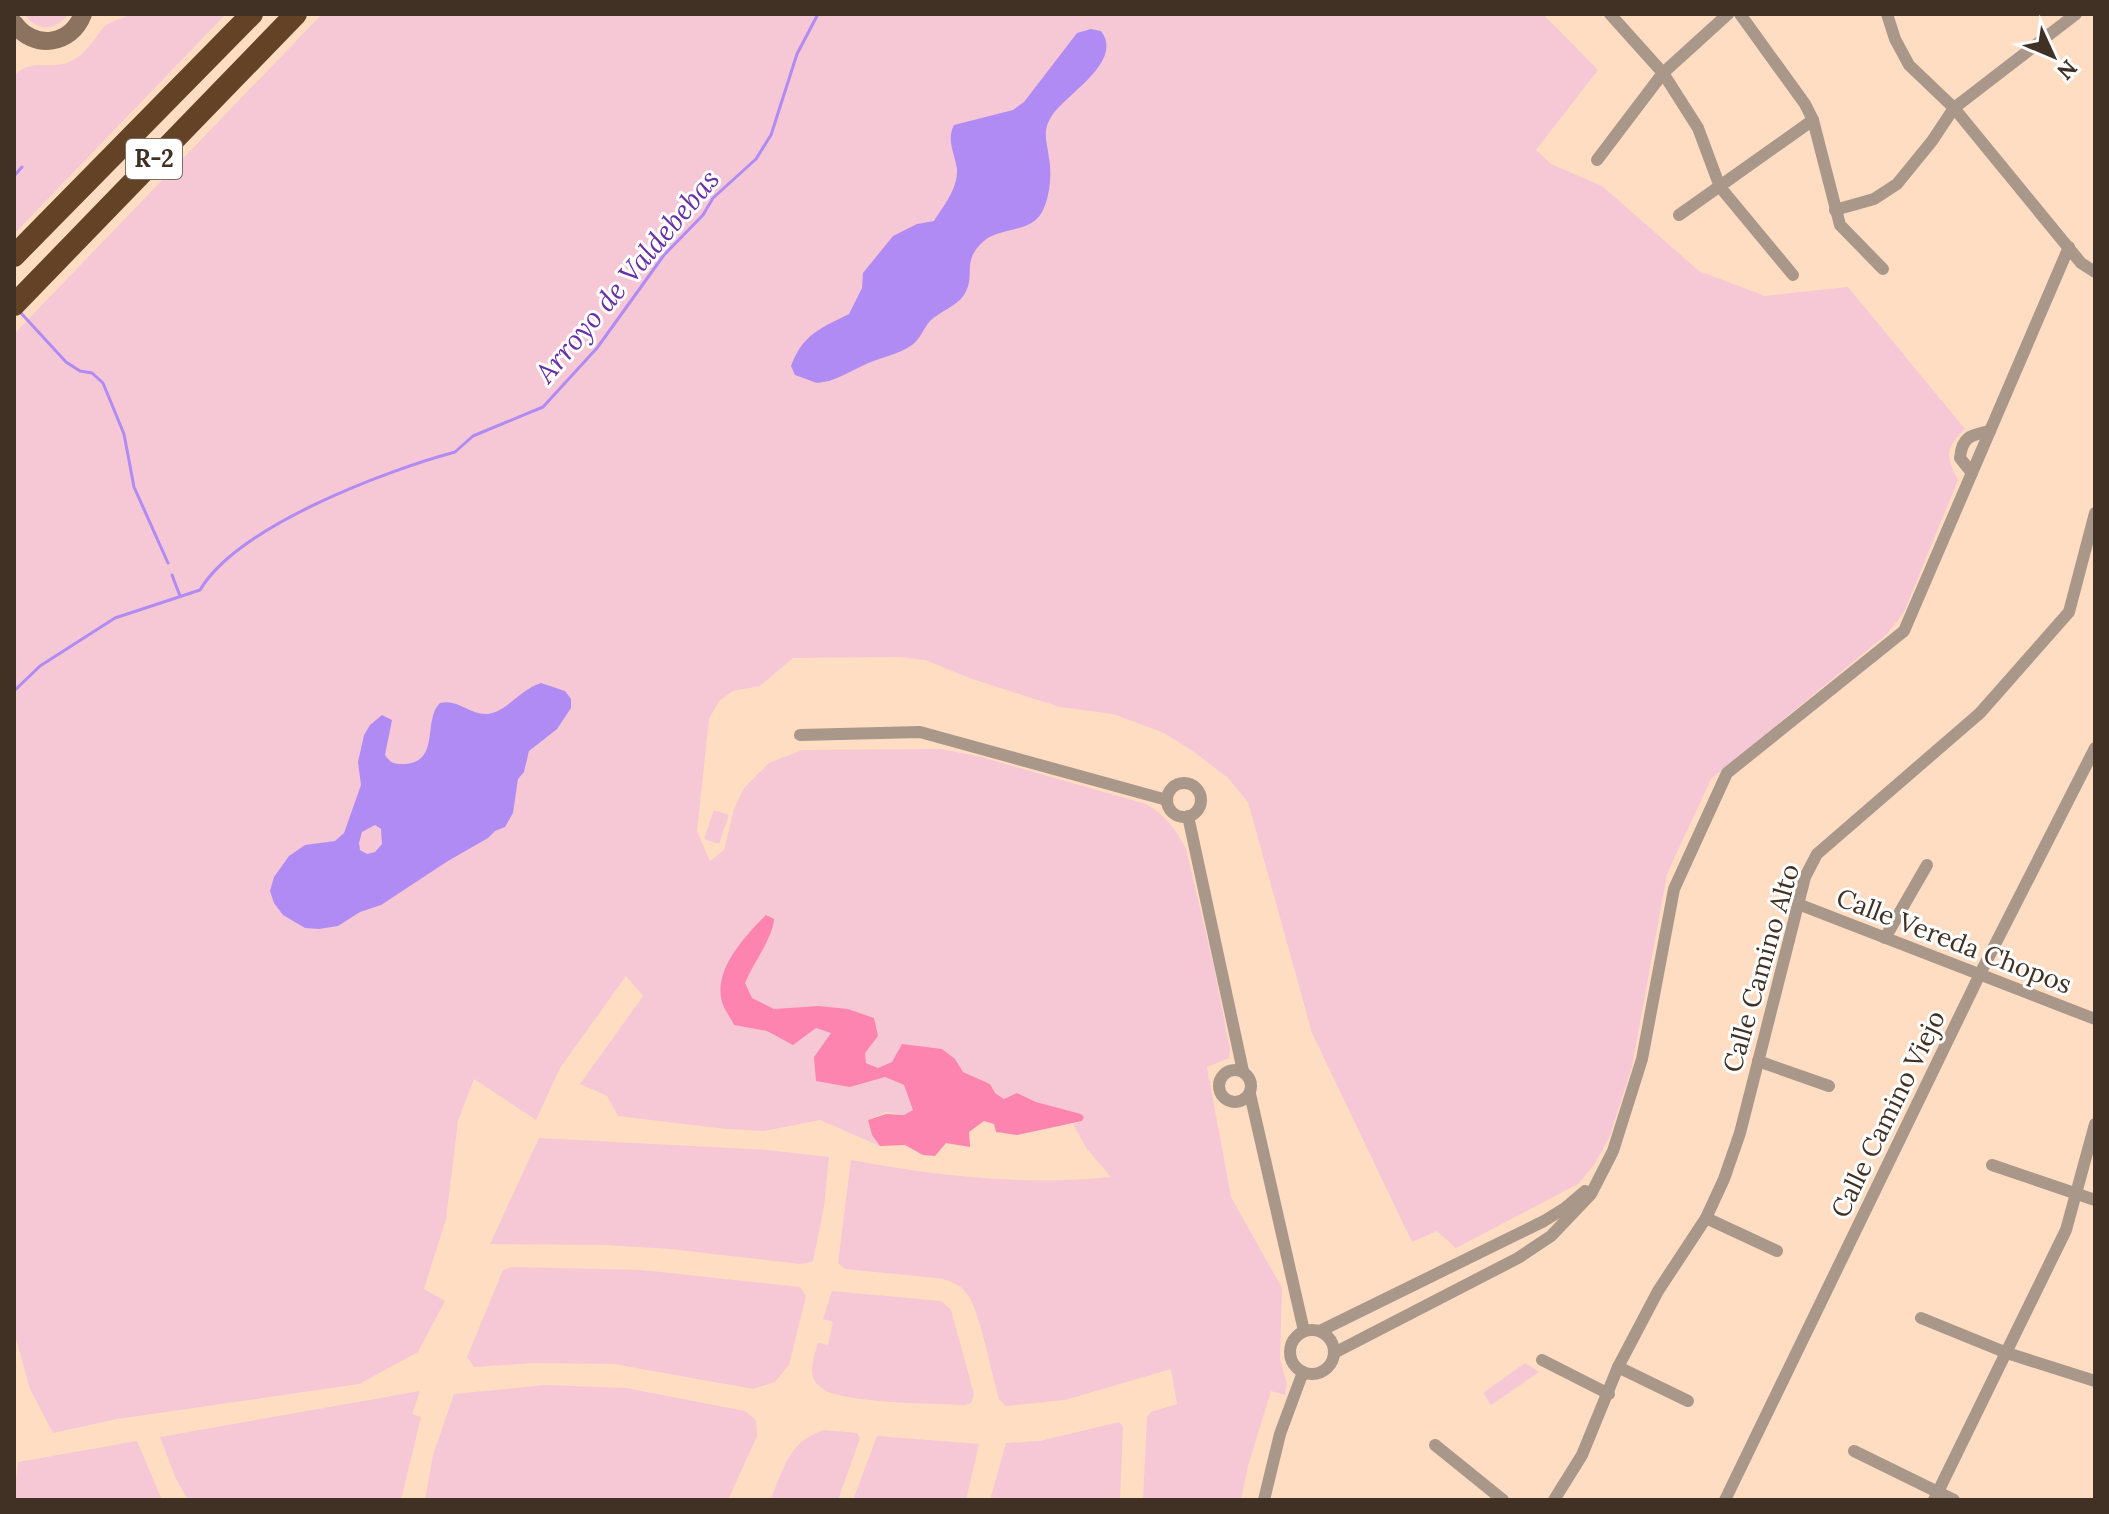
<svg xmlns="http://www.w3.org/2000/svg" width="2109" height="1514" font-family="Lora,serif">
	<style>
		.green { fill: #f6c8d5 }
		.forest { fill: #fd84ae }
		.water { fill: #b18bf4; fill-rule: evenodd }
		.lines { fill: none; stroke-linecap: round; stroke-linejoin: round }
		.stream { stroke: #b18bf4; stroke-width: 3 }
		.street { stroke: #a9988a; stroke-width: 12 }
		.secondary { stroke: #8c735f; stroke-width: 18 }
		.highway { stroke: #644225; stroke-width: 22 }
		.labels { text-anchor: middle; stroke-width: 6; stroke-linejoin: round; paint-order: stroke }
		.shield { fill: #fff; stroke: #7a6f66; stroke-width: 2 }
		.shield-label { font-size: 24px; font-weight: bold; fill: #413124 }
		.street-label { font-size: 26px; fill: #413124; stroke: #fff }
		.water-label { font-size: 28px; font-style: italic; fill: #6630a8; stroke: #fff }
	</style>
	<rect width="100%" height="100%" fill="#ffddc3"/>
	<g class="green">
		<path d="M25,14H68C57,31 36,32 25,14Z"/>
		<path d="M131,14H226L14,234V76C33,57 45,70 67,63C85,56 92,42 103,28C109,21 123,19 131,14Z"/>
		<path d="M322,14H1543L1598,70L1536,150L1551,164L1602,186L1699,271L1765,296L1848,287L1965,429C1944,449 1946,456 1958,480L1904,612L1887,634L1711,779L1667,874L1632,1067L1609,1138L1594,1165L1578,1184L1456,1248L1437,1231L1412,1242L1312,1033L1248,802L1228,778L1194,752L1164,733L1113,714L1060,707L972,679L925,660L899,657L793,658L760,686L733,691L719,701L709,719L697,831L710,861L724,850L734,809L744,788L769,763L802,750L942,749L981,757L1146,804C1165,815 1176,829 1186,849L1214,967L1230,1049L1229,1058L1207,1067L1231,1197L1282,1288L1280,1360L1287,1384L1285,1395L1271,1391L1248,1466L1241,1500H1143L1147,1417L1151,1412L1177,1404L1171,1369L1065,1400L1006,1406L999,1399C993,1378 979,1310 968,1295C960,1284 950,1280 936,1278L845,1269L838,1263L851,1160C938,1176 1022,1186 1111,1177L1087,1149L1073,1124L1082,1121L1084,1116L1081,1114L1036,1102L1017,1093L1005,1099L995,1093L990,1084L963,1072L878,1068L866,1062L837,1008L814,1006L832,1033L850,1087L885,1077L904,1085L914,1110L904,1115L886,1112L868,1120L872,1135L880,1146L820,1120L764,1131L726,1129L618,1116L607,1096L580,1084L643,996L626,976L560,1068L536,1120L474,1079L458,1121L446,1219L424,1289L445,1301L418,1352L359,1384L117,1419L53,1433L30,1389L14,1332V334Z"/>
		<path d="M714,810L729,815L719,844L704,839Z"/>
		<path d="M539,1138L767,1150L829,1157L824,1207L813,1261L801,1264L670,1249L606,1245L490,1244Z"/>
		<path d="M512,1267L642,1270L800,1287L806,1296L789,1365L775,1382L753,1389L614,1364L533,1363L474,1367L467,1357L503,1270Z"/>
		<path d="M832,1291L941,1301L951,1310L974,1394L971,1403L965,1405C925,1403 865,1404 828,1392C822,1389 817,1385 814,1380C809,1368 815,1354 818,1343L828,1345L833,1322L823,1319Z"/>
		<path d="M1525,1363L1539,1372L1491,1405L1483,1393Z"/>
		<path d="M545,1385L626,1388L745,1411L756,1420L757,1436L728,1500H425L433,1455L454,1394Z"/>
		<path d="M420,1391L412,1414L421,1417L401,1500H188L176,1479L160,1437Z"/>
		<path d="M1119,1422L1123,1426L1120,1500H990L1006,1443L1040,1441Z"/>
		<path d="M824,1430L857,1433L860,1438L838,1500H770C784,1470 788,1441 824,1430Z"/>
		<path d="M877,1436L979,1444L966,1500H853Z"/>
		<path d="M137,1441L162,1500H14L18,1462Z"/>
	</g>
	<path class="forest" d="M766,915L774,919C773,938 753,963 745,983L752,998L774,1009L819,1006L848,1009L874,1018L878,1036L865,1053L866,1063L878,1068L892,1062L902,1044L942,1049L955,1059L963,1072L990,1084L995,1093L1004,1099L1017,1093L1036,1102L1081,1114L1084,1117L1082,1121L1017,1135L996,1132L994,1124L984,1121L969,1132L970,1147L946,1143L935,1156L923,1155L905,1145L880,1146L872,1135L868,1120L886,1114L904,1115L913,1110L904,1085L885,1077L850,1087L816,1081L814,1057L831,1033L816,1028L793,1045L767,1031L734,1025C731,1018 724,1010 722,1002C713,970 745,936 766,915Z"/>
	<g class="water">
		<path d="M1091,29L1101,31C1125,62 1063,96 1051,117C1042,132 1047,142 1049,158C1052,174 1050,197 1042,212C1031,233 1000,227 984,241C960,262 977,275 964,295C956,307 940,311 930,321C923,329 921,338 912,345C898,355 877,358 862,366C851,371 841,377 829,381L817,383L795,375L791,366C803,334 821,328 849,314L862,288L863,273L893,236L917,224L934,221C943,206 958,189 957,169C955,154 946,140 954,125L1013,110L1024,102L1077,33Z"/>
		<path d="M541,683L565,691L571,699V708L557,729L529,751L524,772L518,779L513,813L505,827L495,831L488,838L448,861L381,905L360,912L338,926L319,929L305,928L283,915L274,903L270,891L274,877L289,856L305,845L335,841L344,833L361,785L358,762L364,735L370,725L382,715L392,720L385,755C390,762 393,764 401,764C442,765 422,720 440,703C459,699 469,715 487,714C507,712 519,690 541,683ZM375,825L381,829L382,844L375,852L367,854L360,850L359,843L362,832Z"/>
	</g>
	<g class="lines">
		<g class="stream">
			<path d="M14,176L22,167"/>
			<path d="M20,312L66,362L80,371L92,373L103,383L124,434L134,487L168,563"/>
			<path d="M172,575L180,596"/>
			<path d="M14,691L40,666L115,618L200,590C238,526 385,471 455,452L473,436L543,407L597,348L664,255L703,215L713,198L756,159L771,135L797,54L818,14"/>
		</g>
		<g class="street">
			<path d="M1610,14L1663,73L1698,128L1720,187L1793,275"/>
			<path d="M1740,14L1805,104L1813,120L1840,225L1883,269"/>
			<path d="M1887,14L1895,39L1909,65L1954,108L2081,263L2095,272"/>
			<path d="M1597,160L1663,73L1728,14"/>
			<path d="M1835,210L1874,199L1897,184L1932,141L1954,108L2076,14"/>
			<path d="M1679,215L1813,120"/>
			<path d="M1972,473L1960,458C1962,437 1970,435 1990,431"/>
			<path d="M800,735L920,732L1167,800"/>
			<circle cx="1184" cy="800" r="17"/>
			<path d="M1188,816L1243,1071"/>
			<path d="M1798,904L2095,1019"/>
			<path d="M1885,938L1927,865"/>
			<path d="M1758,1061L1829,1086"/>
			<circle cx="1235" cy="1086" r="16"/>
			<path d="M1250,1094L1304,1331"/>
			<path d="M1992,1165L2095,1200"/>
			<path d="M1706,1218L1777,1251"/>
			<path d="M1921,1318L2007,1353L2095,1381"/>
			<circle cx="1312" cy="1352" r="22"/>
			<path d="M1320,1331L1544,1221L1565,1208L1585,1191"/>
			<path d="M1334,1353L1518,1258L1551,1236L1591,1194L1613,1151L1642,1059L1674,889L1727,773L1904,631L2069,247"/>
			<path d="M1542,1360L1609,1394"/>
			<path d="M1618,1367L1688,1401"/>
			<path d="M1435,1445L1503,1500"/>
			<path d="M1854,1451L1954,1500"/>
			<path d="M1264,1500L1280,1434L1303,1372"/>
			<path d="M1554,1500L1582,1455L1618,1367L1658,1291L1706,1218L1724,1179L1740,1133L1805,877L1817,854L1980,713L2069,612L2095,513"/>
			<path d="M1725,1500L1980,974L2095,748"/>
			<path d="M1934,1500L2066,1230L2095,1124"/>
		</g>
		<path class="secondary" d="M14,23C33,50 71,46 83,14"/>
		<g class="highway">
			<path d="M14,256L252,14"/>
			<path d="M14,305L296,14"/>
		</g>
	</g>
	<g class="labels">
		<rect class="shield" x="126" y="139" width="56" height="40" rx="6"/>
		<g class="shield-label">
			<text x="154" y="167">R-2</text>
		</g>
		<g class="street-label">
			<text transform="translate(1954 941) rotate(21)" y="9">Calle Vereda Chopos</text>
			<text transform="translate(1761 968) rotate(-74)" y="9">Calle Camino Alto</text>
			<text transform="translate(1888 1114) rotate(-64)" y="9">Calle Camino Viejo</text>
		</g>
		<g class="water-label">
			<text transform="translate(627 276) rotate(-50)" y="10">Arroyo de Valdebebas</text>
		</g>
	</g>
	<rect width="2109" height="1514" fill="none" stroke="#413124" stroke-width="32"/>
	<g transform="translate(2053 56) rotate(134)" stroke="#ffffff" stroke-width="6" paint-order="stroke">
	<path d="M0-6L14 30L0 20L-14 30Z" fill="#413124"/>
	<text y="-12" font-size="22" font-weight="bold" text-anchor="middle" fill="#413124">N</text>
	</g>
</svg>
